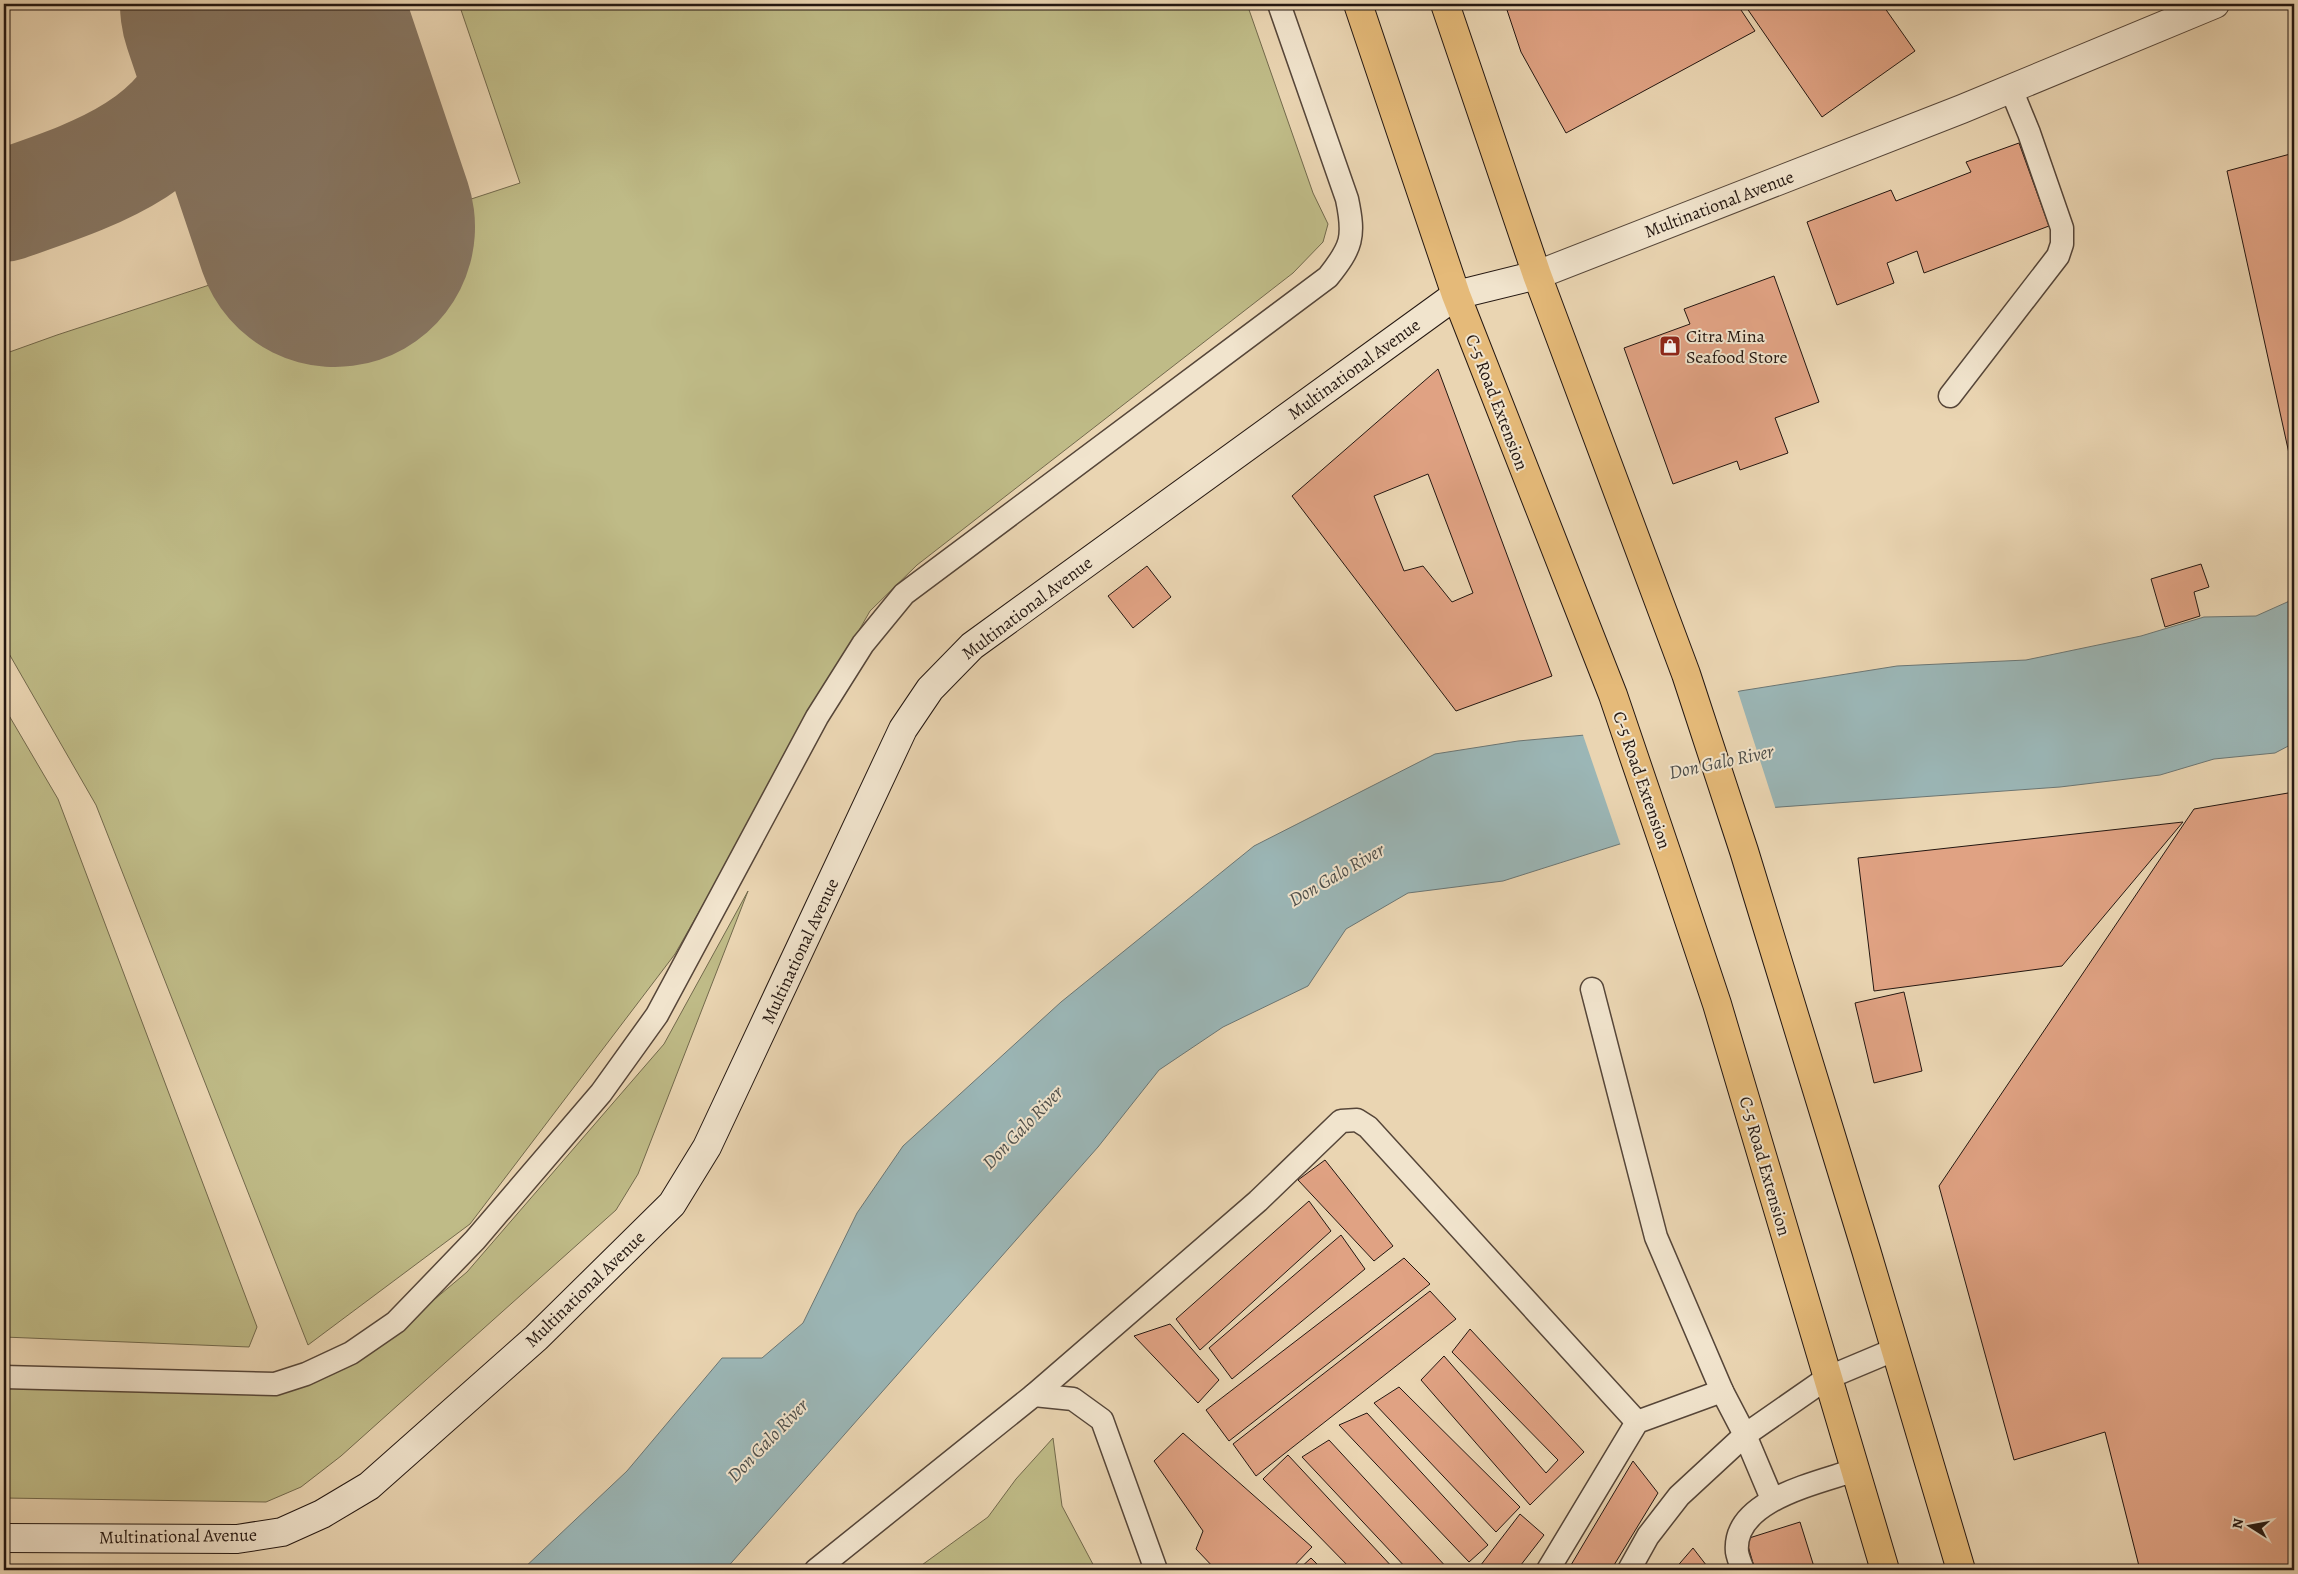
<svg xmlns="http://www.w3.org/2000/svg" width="2298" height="1574" font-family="Alegreya,serif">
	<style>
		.green { fill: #bfbb87; stroke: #72694c }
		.water { fill: #9bb6b6; stroke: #6b7674 }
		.pier { fill: #ead5b2 }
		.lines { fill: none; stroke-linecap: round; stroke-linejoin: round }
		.taxiway { stroke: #877662; stroke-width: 112 }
		.runway { stroke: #877662; stroke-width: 280 }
		.building { fill: #e0a283; stroke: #241711; fill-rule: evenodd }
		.lane-casing { stroke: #564639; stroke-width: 25 }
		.street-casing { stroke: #564639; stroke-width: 30 }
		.secondary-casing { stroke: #241711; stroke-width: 30 }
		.primary-casing { stroke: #241711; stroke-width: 30 }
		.lane { stroke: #f1e4cd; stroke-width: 22 }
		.street { stroke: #f1e4cd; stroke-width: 28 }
		.secondary { stroke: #f1e4cd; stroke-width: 28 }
		.primary { stroke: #e5ba79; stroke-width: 28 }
		.labels { text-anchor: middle; stroke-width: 4; stroke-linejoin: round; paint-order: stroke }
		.street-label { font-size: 18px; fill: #241711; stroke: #f1e4cd }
		.poi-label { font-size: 18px; fill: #241711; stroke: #f1e4cd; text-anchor: start }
		.water-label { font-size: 19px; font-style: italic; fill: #4e4f4b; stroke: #f1e4cd }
	</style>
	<rect width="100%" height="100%" fill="#ead5b2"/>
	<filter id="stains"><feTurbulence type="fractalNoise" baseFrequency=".004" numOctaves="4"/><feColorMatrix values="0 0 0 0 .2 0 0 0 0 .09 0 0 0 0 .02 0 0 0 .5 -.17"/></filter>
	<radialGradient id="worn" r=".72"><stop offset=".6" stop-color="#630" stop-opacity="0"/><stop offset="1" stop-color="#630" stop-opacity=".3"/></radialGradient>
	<g class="green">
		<path d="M459,4H1247L1313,193L1328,224L1323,242L1293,273L917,565L870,611L675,954L470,1224L308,1345L96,805L4,645V354L57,335L520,183Z"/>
		<path d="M4,707L58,799L257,1327L249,1347L4,1337Z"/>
		<path d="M748,891L638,1174L616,1210L341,1456L301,1487L266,1502L4,1498V1380L273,1382L391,1336L467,1272L664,1044Z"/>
		<path d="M1053,1438L1062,1506L1096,1570H915L988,1517L1016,1479Z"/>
	</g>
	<path class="water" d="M2294,599V743L2275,753L2214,759L2160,775L2060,787L1724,811L1503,881L1408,893L1346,929L1308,986L1223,1027L1159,1070L1098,1147L725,1570H522L627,1471L722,1358H762L803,1323L857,1213L903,1146L1061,1002L1254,846L1435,754L1518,741L1585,735L1740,691L1897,666L2026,660L2141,636L2204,617L2256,616Z"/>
	<path class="pier" d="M1737,689L1776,810L1724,813L1621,846L1582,732Z"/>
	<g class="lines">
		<path class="taxiway" d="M4,206C92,175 180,150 214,53C220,37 221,20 224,4"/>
		<path class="runway" d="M260,4L335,227"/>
	</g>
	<g class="building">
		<path d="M1505,4H1737L1755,31L1566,133L1521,52Z"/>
		<path d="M1744,4H1882L1915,51L1822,117Z"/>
		<path d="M2019,143L2049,226L1924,273L1917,251L1887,263L1894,283L1837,305L1807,222L1891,190L1896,201L1971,172L1966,162Z"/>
		<path d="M2294,153V457L2290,458L2227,171Z"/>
		<path d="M1774,276L1819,402L1775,418L1788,453L1740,470L1737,461L1673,484L1624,348L1690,324L1684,309Z"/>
		<path d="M1438,369L1552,676L1456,711L1292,496ZM1428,474L1473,593L1452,602L1423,566L1404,571L1374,496Z"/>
		<path d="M2201,564L2209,587L2194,592L2200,616L2165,627L2151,579Z"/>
		<path d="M1147,566L1171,597L1133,628L1108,596Z"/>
		<path d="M2294,792V1570H2140L2105,1432L2014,1460L1939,1186L2194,809Z"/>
		<path d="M2183,822L2062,966L1874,991L1858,858Z"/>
		<path d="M1904,992L1922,1071L1874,1083L1855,1003Z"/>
		<path d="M1325,1160L1393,1246L1374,1261L1298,1180Z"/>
		<path d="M1309,1201L1331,1231L1200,1350L1176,1319Z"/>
		<path d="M1341,1235L1365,1269L1232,1379L1209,1348Z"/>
		<path d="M1404,1258L1430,1284L1229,1441L1206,1410Z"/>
		<path d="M1430,1291L1456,1319L1256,1476L1233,1444Z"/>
		<path d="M1170,1324L1219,1380L1198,1403L1134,1336Z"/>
		<path d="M1470,1329L1584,1452L1530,1505L1421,1380L1444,1356L1546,1473L1558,1460L1452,1352Z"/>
		<path d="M1399,1387L1520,1507L1496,1532L1374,1403Z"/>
		<path d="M1367,1413L1488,1545L1469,1562L1339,1425Z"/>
		<path d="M1183,1433L1312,1547L1290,1570H1216L1196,1549L1203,1531L1154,1461Z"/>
		<path d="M1329,1440L1449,1570H1408L1302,1457Z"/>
		<path d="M1288,1455L1395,1570H1352L1263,1479Z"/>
		<path d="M1633,1461L1658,1493L1611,1570H1568Z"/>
		<path d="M1520,1514L1544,1535L1517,1570H1477Z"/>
		<path d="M1800,1522L1815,1570H1755L1746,1539Z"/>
		<path d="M1693,1548L1710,1570H1674Z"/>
		<path d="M1311,1558L1323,1570H1298Z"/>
	</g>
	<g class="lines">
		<g class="lane-casing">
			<g id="lane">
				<path d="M1950,396L2058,256L2062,244V228L2029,133L2011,89"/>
				<path d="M1592,989L1656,1237L1722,1391L1745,1435L1772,1499"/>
				<path d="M4,1377L275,1384L306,1374L351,1353L396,1322L475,1240L601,1093L657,1015L817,717L863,644L904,594L1328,277C1352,247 1355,237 1347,199L1279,4"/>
				<path d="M1034,1395L1073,1399L1102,1420L1156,1570"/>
				<path d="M816,1570L1034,1395L1258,1201L1341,1121L1357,1120L1368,1127L1637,1422"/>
				<path d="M1548,1570L1637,1422L1722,1391"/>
				<path d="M1629,1570L1648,1536L1679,1496L1745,1435L1827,1378L1896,1349"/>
				<path d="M1743,1570C1741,1565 1738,1558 1737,1552C1732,1500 1818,1483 1855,1470"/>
			</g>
		</g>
		<g class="street-casing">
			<path id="street" d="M1537,275L1962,109L2215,4"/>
		</g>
		<g class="secondary-casing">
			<path id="secondary" d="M4,1538L237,1539L282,1532L322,1514L369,1486L536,1338L672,1204L707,1147L903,729L930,689L972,646L1456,295L1537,275"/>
		</g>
		<g class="primary-casing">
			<g id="primary">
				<path d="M1358,4L1456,295L1613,695L1671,866L1717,1004L1885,1570"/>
				<path d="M1445,4L1537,275L1686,674L1744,851L1866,1250L1961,1570"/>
			</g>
		</g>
		<use href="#lane" class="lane"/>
		<use href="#street" class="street"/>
		<use href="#secondary" class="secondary"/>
		<use href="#primary" class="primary"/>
	</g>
	<defs>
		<g id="shop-square" transform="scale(1.125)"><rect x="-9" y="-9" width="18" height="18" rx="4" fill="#8f2418" stroke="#f1e4cd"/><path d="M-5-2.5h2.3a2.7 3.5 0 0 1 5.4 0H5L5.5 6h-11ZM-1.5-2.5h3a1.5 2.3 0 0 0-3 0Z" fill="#fff"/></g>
	</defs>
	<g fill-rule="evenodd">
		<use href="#shop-square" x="1670" y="346"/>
	</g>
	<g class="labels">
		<g class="street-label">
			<text transform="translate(1719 204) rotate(-21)" y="6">Multinational Avenue</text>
			<text transform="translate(1354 369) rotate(-36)" y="6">Multinational Avenue</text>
			<text transform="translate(1497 402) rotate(69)" y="6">C-5 Road Extension</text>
			<text transform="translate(1027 608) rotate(-37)" y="6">Multinational Avenue</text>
			<text transform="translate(1642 780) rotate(71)" y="6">C-5 Road Extension</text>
			<text transform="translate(800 951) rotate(-65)" y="6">Multinational Avenue</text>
			<text transform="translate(1765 1166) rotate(74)" y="6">C-5 Road Extension</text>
			<text transform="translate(585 1289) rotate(-44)" y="6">Multinational Avenue</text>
			<text transform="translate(178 1536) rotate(-1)" y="6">Multinational Avenue</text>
		</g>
		<g class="poi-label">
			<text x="1686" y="342">Citra Mina<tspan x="1686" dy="21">Seafood Store</tspan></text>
		</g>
		<g class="water-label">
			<text transform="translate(1721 761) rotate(-12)" y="7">Don Galo River</text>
			<text transform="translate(1336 874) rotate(-30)" y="7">Don Galo River</text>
			<text transform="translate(1022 1127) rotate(-46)" y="7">Don Galo River</text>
			<text transform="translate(767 1440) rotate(-46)" y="7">Don Galo River</text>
		</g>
	</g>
	<rect width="2298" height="1574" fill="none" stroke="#ead5b2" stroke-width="20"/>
	<rect x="5" y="5" width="2288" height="1564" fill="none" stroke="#241711" stroke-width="2.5"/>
	<rect x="10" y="10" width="2278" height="1554" fill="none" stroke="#241711"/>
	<g transform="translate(2250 1526) rotate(281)" stroke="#f1e4cd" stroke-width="4" paint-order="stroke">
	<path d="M0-4L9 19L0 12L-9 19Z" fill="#241711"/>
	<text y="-8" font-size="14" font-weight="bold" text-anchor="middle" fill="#241711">N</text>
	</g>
	<rect width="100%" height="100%" filter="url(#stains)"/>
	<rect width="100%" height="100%" fill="url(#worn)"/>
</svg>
